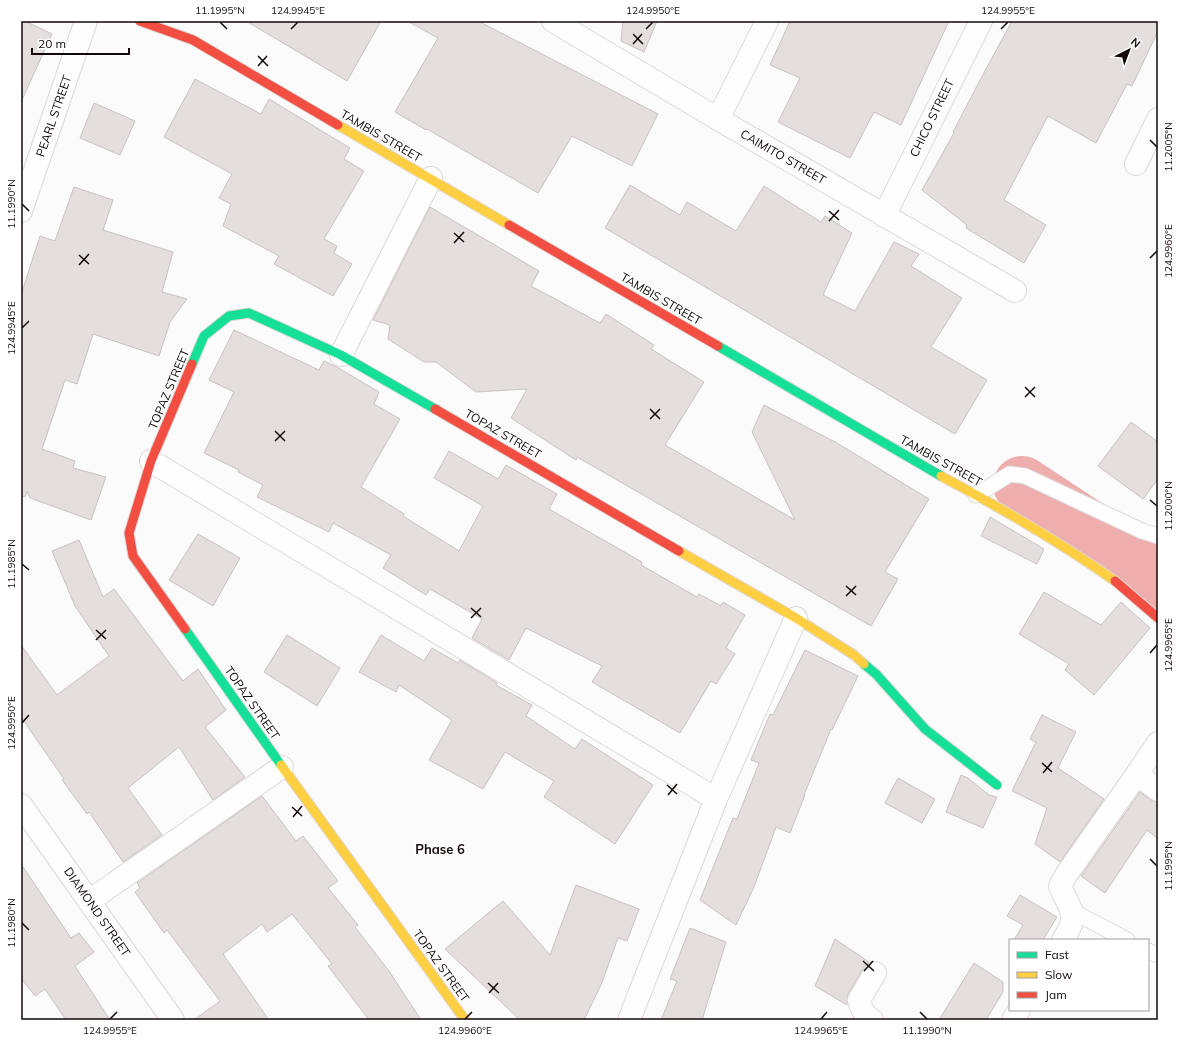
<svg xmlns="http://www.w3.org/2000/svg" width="1179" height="1041" font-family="Mulish,sans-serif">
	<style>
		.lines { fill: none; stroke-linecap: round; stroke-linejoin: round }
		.river { stroke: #edaead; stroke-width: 58 }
		.building { fill: #e4dede; stroke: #c8c2c2 }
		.lane-casing { stroke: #ded8d8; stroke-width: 17 }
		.street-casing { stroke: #ded8d8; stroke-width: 24 }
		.fast-casing { stroke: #ded8d8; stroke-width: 11 }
		.slow-casing { stroke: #ded8d8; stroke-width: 11 }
		.jam-casing { stroke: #ded8d8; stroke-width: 11 }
		.lane { stroke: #fefefe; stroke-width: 15 }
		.street { stroke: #fefefe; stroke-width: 22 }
		.fast { stroke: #16e098; stroke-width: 9 }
		.slow { stroke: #ffcf43; stroke-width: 9 }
		.jam { stroke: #f24e42; stroke-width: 9 }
		.ticks { fill: none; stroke: #130808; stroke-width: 1.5 }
		.labels { text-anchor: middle; stroke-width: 3; stroke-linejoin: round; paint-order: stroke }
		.street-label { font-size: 12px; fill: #130808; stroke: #fff }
		.neighbourhood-label { font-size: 13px; font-weight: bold; fill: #130808; stroke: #fff }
		.neatline { fill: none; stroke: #130808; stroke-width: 1.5 }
		.ticks-label { font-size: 10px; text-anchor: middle; fill: #130808 }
	</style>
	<rect width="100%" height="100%" fill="#fbfbfb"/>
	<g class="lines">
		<path class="river" d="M1022,485L1107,541L1158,584"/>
	</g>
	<g class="building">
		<path d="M21,21H25L52,34L21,102Z"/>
		<path d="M246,21H381L347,81Z"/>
		<path d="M407,21H478L658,114L632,166L572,136L538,193L427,129L426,130L395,112L438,38Z"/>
		<path d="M623,21H657L644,52L621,41Z"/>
		<path d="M790,21H949L901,125L874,112L850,158L778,122L800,78L770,65Z"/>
		<path d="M1012,21H1158V31L1132,86L1127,84L1096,143L1048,116L1004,200L1046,225L1024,263L966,228L967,225L922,190L954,133L953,132L979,82Z"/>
		<path d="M195,79L261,114L269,99L350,148L344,159L364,171L324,239L337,246L334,253L352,264L333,296L274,264L279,256L223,226L231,204L219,198L232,174L164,137Z"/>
		<path d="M94,103L135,121L120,155L80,138Z"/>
		<path d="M630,185L680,215L687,202L736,231L764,186L821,222L825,216L852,233L823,295L855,311L894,242L919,254L911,266L962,298L931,347L987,380L955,434L605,228Z"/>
		<path d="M74,187L113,200L103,230L173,252L162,292L187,299L170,322L159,356L93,334L77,384L65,380L42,449L75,461L73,468L106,477L91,520L30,498L27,491L25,497L21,496V295L40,236L55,241Z"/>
		<path d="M430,207L539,271L531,286L600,323L606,314L654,345L651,349L704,382L665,445L795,520L752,432L764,405L837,443L929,499L885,572L898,579L871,626L577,457L576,460L511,418L527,389L476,392L436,362H424L388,339L390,325L373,320Z"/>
		<path d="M234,330L319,370L324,361L335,366L379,392L374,404L400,419L361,487L404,514L403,516L459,551L483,506L434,478L449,451L498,479L506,465L557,494L549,509L642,562L641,565L697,597L699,594L721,606L723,602L745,615L726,648L735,654L716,684L711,681L680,733L592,682L602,666L526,628L509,660L472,638L482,619L430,589L426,595L383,568L391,555L333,523L329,532L257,497L263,485L238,472L239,470L204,453L234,392L209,380Z"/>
		<path d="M1131,422L1158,442V479L1143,499L1098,466Z"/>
		<path d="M990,517L1044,549L1037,564L981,536Z"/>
		<path d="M198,534L240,558L213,606L169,580Z"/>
		<path d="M79,540L103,597L114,589L183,681L198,669L226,710L205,727L245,777L213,800L179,747L128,788L162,835L123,862L89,812L87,814L62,780L64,779L21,717V645L57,695L109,656L75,606L52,551Z"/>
		<path d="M1044,592L1101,625L1121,602L1150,628L1094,695L1065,670L1069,664L1019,634Z"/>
		<path d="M287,635L340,668L317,706L264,672Z"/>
		<path d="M381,635L424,661L432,648L458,663L460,660L497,683L496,685L532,705L526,716L575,749L582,739L653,785L615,844L544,797L554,781L505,752L483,789L429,760L452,720L399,685L396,692L359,672Z"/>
		<path d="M805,650L858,676L832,730L831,729L804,795H805L790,833L776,827L754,887L736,925L700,900L733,818L737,819L759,763L751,760L770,714L773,715Z"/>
		<path d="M1042,715L1076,732L1058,768L1104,799L1060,862L1035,844L1047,808L1012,791L1036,742L1030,739Z"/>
		<path d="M961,775L968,778L989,795L997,797L983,828L946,812Z"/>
		<path d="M898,778L935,799L922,823L885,803Z"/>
		<path d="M1140,792L1151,800L1158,802V839L1147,830L1105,893L1081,876Z"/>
		<path d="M262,796L296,841L303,836L338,881L328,888L358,925L355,927L389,971L421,1020H369L328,966L332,964L292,914L267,932L262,924L223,954L269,1020H194L220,1001L167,930L164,933L135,892L140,888L137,883Z"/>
		<path d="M21,864L71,938L79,933L94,952L75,966L110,1020H66L45,989L35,996L21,978Z"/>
		<path d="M576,885L639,909L627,941L618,938L601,985L584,1020H520L445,949L503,901L550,955Z"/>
		<path d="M1020,895L1057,917L1043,940H1014L1023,925L1007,916Z"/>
		<path d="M690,928L726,942L702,1020H661L677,981L670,979Z"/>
		<path d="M835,939L869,962L864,967L848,994L847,1005L815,986Z"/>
		<path d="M974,963L1003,982V992L986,1020H939Z"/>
	</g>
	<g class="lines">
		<g class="lane-casing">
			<g id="lane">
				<path d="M976,495L1010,474L1025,476L1142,531L1158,536"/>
				<path d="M1072,911L1127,940"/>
				<path d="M1148,951L1155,954"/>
			</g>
		</g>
		<g class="street-casing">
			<g id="street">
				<path d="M553,21L718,119L1015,291"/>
				<path d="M718,119L767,21"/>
				<path d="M1136,164L1158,119"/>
				<path d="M21,211L86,21"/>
				<path d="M884,216L981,21"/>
				<path d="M341,355L431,178"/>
				<path d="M151,461L716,799"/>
				<path d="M1137,774L1158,790"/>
				<path d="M21,805L173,1020"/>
				<path d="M89,901L282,767"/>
				<path d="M1063,940C1080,913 1071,913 1060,886L1066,875L1137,774L1158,743"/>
				<path d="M629,1020L716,799L796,618"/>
				<path d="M872,1020C864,1015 861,1009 859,1000L875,973"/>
				<path d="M1013,1020L1019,1010"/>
			</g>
		</g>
		<g class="fast-casing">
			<g id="fast">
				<path d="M718,346L941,476"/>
				<path d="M192,364L204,336L229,316L249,313L341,355L435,409"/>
				<path d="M185,629L281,765"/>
				<path d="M864,664L876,674L925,729L997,785"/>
			</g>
		</g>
		<g class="slow-casing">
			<g id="slow">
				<path d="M338,125L509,225"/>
				<path d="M941,476C1001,508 1060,542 1115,581"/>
				<path d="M679,551L796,618L854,655L864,664"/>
				<path d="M281,765L465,1020"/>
			</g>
		</g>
		<g class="jam-casing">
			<g id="jam">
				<path d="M140,21L193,40L338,125"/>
				<path d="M509,225L718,346"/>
				<path d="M435,409L679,551"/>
				<path d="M1115,581L1158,618"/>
				<path d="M185,629L133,556L129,533L151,461L192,364"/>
			</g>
		</g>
		<use href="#lane" class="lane"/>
		<use href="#street" class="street"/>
		<use href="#fast" class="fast"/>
		<use href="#slow" class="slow"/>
		<use href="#jam" class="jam"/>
	</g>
	<path class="ticks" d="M220,22L227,29M291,29L298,22M646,29L653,22M1001,29L1008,22M633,34L643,44M633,44L642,34M258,56L268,66M258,66L267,56M1150,140L1157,147M22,204L29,211M829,211L839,220M829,221L839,210M454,233L464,242M454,243L464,232M79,255L89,264M1150,258L1157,251M79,265L89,254M22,328L29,321M1025,387L1035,397M1025,397L1035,387M650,409L660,419M650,419L660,409M275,431L285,441M275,441L285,431M1150,500L1157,506M22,564L29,570M846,586L856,595M846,596L856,586M471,608L481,617M471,618L481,608M96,630L106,639M96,640L106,630M1150,653L1157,645M22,723L29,715M1042,763L1052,772M1043,773L1052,762M667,785L677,794M668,795L677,784M292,807L302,816M293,817L302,806M1150,859L1157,866M22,923L29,930M863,961L874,971M864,971L873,961M488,983L499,993M489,993L498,983M920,1012L927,1019M110,1019L117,1012M465,1019L472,1012M821,1019L827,1012"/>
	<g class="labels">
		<g class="street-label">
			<text transform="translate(54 116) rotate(-71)" y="4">PEARL STREET</text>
			<text transform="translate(932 118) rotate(-64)" y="4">CHICO STREET</text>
			<text transform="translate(381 136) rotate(30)" y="4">TAMBIS STREET</text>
			<text transform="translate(783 157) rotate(30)" y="4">CAIMITO STREET</text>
			<text transform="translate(661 299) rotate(30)" y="4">TAMBIS STREET</text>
			<text transform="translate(169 389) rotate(-67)" y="4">TOPAZ STREET</text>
			<text transform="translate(503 434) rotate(30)" y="4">TOPAZ STREET</text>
			<text transform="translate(941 461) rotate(29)" y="4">TAMBIS STREET</text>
			<text transform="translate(252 703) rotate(55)" y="4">TOPAZ STREET</text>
			<text transform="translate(97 912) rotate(55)" y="4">DIAMOND STREET</text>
			<text transform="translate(441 966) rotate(54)" y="4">TOPAZ STREET</text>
		</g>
		<g class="neighbourhood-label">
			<text x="440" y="854">Phase 6</text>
		</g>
	</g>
	<rect width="1179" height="1041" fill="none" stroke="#ffffff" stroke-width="44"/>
	<rect x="1009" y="939" width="140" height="72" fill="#ffffff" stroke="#a19c9c"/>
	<rect x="1017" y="952" width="20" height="6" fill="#16e098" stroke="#a19c9c"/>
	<text x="1045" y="959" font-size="12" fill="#130808">Fast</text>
	<rect x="1017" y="972" width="20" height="6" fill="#ffcf43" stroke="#a19c9c"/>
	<text x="1045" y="979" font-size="12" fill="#130808">Slow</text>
	<rect x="1017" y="992" width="20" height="6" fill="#f24e42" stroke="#a19c9c"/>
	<text x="1045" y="999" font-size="12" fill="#130808">Jam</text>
	<g transform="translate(1129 50) rotate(42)" stroke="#ffffff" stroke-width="3" paint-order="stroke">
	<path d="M0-3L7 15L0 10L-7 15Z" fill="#130808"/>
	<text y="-6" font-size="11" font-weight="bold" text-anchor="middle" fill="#130808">N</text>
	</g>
	<path d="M32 48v6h97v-6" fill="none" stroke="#130808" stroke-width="2"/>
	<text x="38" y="48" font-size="12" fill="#130808" stroke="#ffffff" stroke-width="3" paint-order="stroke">20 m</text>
	<rect x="22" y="22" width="1135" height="997" class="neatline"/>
	<g class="ticks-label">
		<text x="220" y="14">11.1995°N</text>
		<text x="298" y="14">124.9945°E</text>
		<text x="653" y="14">124.9950°E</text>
		<text x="1008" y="14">124.9955°E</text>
		<text transform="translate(1168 147) rotate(-90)" y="4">11.2005°N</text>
		<text transform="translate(11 204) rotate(-90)" y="4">11.1990°N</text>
		<text transform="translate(1168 251) rotate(-90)" y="4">124.9960°E</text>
		<text transform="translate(11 328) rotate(-90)" y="4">124.9945°E</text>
		<text transform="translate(1168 506) rotate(-90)" y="4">11.2000°N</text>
		<text transform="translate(11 564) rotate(-90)" y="4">11.1985°N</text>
		<text transform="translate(1168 645) rotate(-90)" y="4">124.9965°E</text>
		<text transform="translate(11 723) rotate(-90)" y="4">124.9950°E</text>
		<text transform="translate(1168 866) rotate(-90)" y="4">11.1995°N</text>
		<text transform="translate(11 923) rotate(-90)" y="4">11.1980°N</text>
		<text x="110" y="1034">124.9955°E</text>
		<text x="465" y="1034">124.9960°E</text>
		<text x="821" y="1034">124.9965°E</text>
		<text x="927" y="1034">11.1990°N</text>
	</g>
</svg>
